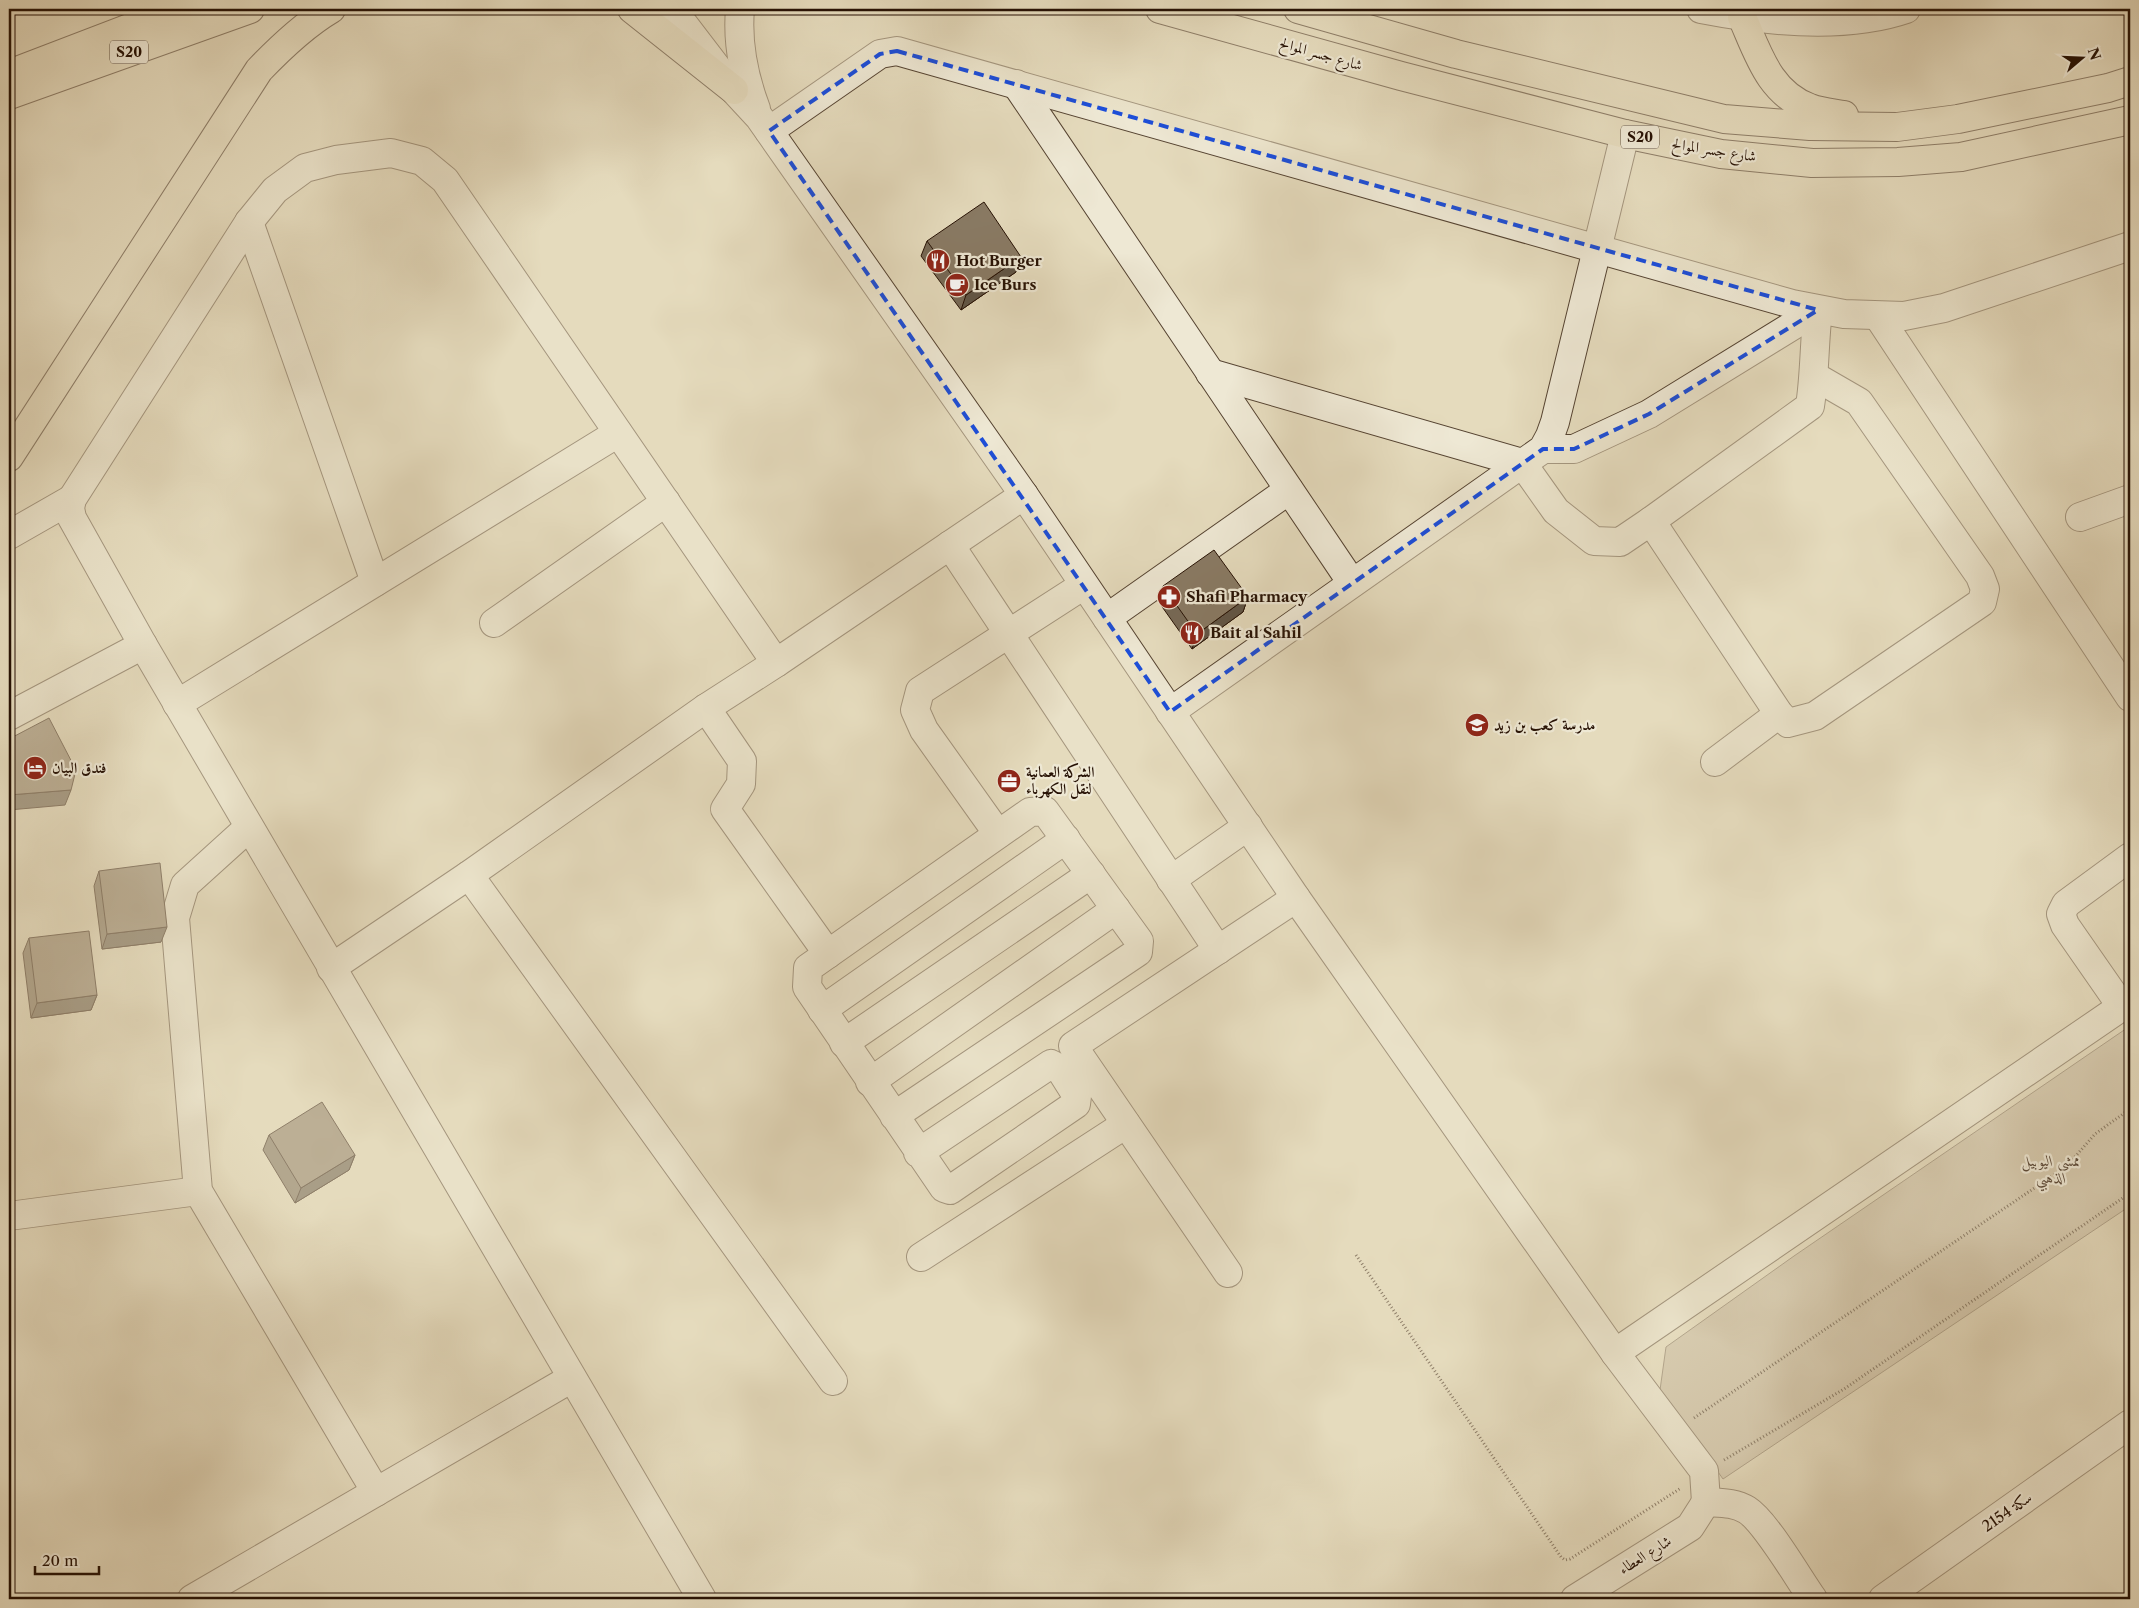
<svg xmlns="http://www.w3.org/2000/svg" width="2139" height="1608" font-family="'Libre Caslon Text',Amiri,serif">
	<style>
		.green { fill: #c5b99e; stroke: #766551 }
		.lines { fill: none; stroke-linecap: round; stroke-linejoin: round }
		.minor-casing { stroke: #564432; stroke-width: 30 }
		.major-casing { stroke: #261104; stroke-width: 30 }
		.highway-casing { stroke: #261104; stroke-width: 30 }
		.path { stroke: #261104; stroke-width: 3; stroke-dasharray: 1 2.5; stroke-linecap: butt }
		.minor { stroke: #eee8d4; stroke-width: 28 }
		.major { stroke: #e5dbbd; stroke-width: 28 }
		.highway { stroke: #e5dbbd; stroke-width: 28 }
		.wall { fill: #766956; stroke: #261104 }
		.shaded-wall { fill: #605546; stroke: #261104 }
		.building { fill: #897a64; stroke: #261104 }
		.marked { fill: none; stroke: #1d4ed8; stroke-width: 4; stroke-dasharray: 10 6; stroke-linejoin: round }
		.labels { text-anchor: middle; stroke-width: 4.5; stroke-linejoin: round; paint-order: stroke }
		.shield { fill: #eee8d4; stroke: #625242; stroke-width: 1 }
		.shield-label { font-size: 14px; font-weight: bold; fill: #261104 }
		.street-label { font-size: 15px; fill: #261104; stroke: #eee8d4 }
		.poi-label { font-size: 15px; font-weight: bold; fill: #261104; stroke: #eee8d4; text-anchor: start }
		.park-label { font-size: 15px; font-style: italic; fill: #5e4c3a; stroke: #eee8d4 }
	</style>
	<rect width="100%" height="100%" fill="#e5dbbd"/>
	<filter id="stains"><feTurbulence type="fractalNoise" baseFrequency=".004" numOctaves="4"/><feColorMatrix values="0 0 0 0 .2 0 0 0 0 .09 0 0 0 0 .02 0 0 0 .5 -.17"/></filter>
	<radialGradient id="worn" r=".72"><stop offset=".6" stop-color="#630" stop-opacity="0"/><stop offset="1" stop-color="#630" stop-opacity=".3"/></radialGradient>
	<path class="green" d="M2130,1026V1206L1723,1479L1660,1390L1666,1347L1794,1256Z"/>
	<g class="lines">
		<g class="minor-casing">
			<g id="minor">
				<path d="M672,9L734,90L759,117L1024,495L1296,898L1615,1353L1704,1471L1706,1502"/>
				<path d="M740,9C737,43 744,77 756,109"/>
				<path d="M1701,9C1763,21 1845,30 1906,9"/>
				<path d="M1016,84L1352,583"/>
				<path d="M769,131L880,54L897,51L1792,304L1844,314L1904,316L1944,308L2130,246"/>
				<path d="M249,222L375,582"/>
				<path d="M1878,316L2130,697"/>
				<path d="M1210,373L1522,463L1556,511L1594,541L1620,542L1651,521L1810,406C1815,374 1814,343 1818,310"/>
				<path d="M1543,449H1574L1649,414L1818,310"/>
				<path d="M2080,517L2130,499"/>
				<path d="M1651,521L1779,714L1788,723L1815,716L1982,602L1985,589L1980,576L1859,402L1814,376"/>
				<path d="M9,535L72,499"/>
				<path d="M950,545L1218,950"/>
				<path d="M1107,618L1289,490"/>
				<path d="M494,623L666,502"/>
				<path d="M177,704L618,433"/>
				<path d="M706,708L742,761L741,784L725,809L828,954"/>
				<path d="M1170,712L1543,449L1550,436L1555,422L1625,134"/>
				<path d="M9,716L143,645"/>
				<path d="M1715,762L1779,714"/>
				<path d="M249,827L185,885L175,918L198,1191L376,1492"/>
				<path d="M998,834L924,730L915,710L920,691L1084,585"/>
				<path d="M469,875L833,1381"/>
				<path d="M1171,880L1248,826"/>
				<path d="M331,968L469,875L706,708L776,663L1024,495"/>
				<path d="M2122,1007L2065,925L2061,914L2066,904L2130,857"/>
				<path d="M822,1010L1066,839"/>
				<path d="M844,1043L1091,874"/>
				<path d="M870,1082L1116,909"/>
				<path d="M894,1116L1138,952L1139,941L1045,811L1030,812L808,968L807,987L944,1188L950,1190L1076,1104L1077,1096L1060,1069L1051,1064L918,1153"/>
				<path d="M9,1216L198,1191"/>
				<path d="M921,1257L1126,1124"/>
				<path d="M1228,1273L1073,1046L1296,898"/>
				<path d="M1615,1353L2130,1001"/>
				<path d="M1706,1502C1720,1503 1734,1502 1747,1510C1766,1522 1798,1578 1813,1599"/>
				<path d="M192,1599L572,1378"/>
				<path d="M702,1599L143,645L72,518L70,508L72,499L249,222L275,190L305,168L336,160L391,153L422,161L445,180L776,663"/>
				<path d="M1575,1599L1690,1527L1706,1502"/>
				<path d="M1883,1599L2130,1424"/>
			</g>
		</g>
		<g class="major-casing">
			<g id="major">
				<path d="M1160,9L1401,76L1625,134L1721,154L1812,163L1898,162L1961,157L2130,120"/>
				<path d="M1298,9L1456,54L1724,119L1810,126L1897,127L1958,119L2108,88L2130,81"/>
				<path d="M1742,17C1758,53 1769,93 1810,108C1820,112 1833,113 1844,115"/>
				<path d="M9,74L179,9"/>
				<path d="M9,95L250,9"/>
			</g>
		</g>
		<g class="highway-casing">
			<g id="highway">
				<path d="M632,9L734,90"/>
				<path d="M9,457L259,70C281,47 304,25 331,9"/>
			</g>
		</g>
		<g class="path">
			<path d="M1356,1255L1561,1557L1565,1560L1570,1559L1681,1488"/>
			<path d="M1694,1418L2067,1166L2095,1134L2130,1109"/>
			<path d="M1724,1460L1844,1389L2130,1193"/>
		</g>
		<use href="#minor" class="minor"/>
		<use href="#major" class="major"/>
		<use href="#highway" class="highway"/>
	</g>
	<g class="wall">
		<path d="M927,241L1021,257L1016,272L961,310L921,256Z"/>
		<path d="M1163,586L1248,597L1243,612L1192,649L1158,601Z"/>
		<path d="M99,871L161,942L102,949L94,886Z"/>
		<path d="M29,938L97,995L91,1010L31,1018L23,953Z"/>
		<path d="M269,1135L355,1155L349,1170L295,1203L263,1150Z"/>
	</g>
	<g class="shaded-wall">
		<path d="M1021,257L1016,272L961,310L966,295Z"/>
		<path d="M1248,597L1243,612L1192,649L1197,634Z"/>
		<path d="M71,790L65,805L9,810V795Z"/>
		<path d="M167,927L161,942L102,949L107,934Z"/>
		<path d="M97,995L91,1010L31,1018L37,1003Z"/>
		<path d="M355,1155L349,1170L295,1203L301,1188Z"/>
	</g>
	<g class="building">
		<path d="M984,202L1021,257L966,295L927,241Z"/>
		<path d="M1214,550L1248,597L1197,634L1163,586Z"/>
		<path d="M49,718L76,770L71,790L9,795V739Z"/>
		<path d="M160,863L167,927L107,934L99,871Z"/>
		<path d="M89,931L97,995L37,1003L29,938Z"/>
		<path d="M322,1102L355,1155L301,1188L269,1135Z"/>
	</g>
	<path d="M0 0H2139V1608H0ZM897,51L1818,310L1649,414L1574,449H1543L1170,712L769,131L880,54Z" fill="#e5dbbd" fill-opacity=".55" fill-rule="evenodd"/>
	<path class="marked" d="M897,51L1818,310L1649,414L1574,449H1543L1170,712L769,131L880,54Z"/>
	<defs>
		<g id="restaurant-disc" transform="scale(1.25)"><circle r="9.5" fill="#8f2418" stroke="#eee8d4"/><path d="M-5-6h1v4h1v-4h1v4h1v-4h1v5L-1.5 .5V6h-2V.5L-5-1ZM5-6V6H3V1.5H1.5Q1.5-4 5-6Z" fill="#fff"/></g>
		<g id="cafe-disc" transform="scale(1.25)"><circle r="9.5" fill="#8f2418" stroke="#eee8d4"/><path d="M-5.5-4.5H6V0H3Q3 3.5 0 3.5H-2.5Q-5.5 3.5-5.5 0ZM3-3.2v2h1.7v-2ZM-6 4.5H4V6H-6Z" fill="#fff"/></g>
		<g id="pharmacy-disc" transform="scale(1.25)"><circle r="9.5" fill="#8f2418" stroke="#eee8d4"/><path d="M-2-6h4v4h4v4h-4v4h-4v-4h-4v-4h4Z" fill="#fff"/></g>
		<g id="school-disc" transform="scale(1.25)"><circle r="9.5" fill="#8f2418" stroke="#eee8d4"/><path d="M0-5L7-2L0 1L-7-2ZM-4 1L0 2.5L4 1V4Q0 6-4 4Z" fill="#fff"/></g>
		<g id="hotel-disc" transform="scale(1.25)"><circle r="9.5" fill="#8f2418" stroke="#eee8d4"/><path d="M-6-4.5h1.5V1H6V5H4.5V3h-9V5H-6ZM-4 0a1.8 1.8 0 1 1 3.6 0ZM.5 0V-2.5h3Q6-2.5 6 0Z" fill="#fff"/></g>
		<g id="office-disc" transform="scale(1.25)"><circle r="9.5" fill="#8f2418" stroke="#eee8d4"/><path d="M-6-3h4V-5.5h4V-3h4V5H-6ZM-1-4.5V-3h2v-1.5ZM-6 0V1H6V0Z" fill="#fff"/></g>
	</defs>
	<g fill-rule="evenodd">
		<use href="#restaurant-disc" x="938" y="261"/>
		<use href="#cafe-disc" x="957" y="285"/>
		<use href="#pharmacy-disc" x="1169" y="597"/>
		<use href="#restaurant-disc" x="1192" y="633"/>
		<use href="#school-disc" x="1477" y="725"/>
		<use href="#hotel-disc" x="35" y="768"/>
		<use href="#office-disc" x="1009" y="781"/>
	</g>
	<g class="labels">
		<g class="shield">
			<rect x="110" y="40.5" width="38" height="23" rx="4"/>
			<rect x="1621" y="125.5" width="38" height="23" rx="4"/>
		</g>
		<g class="shield-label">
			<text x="129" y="57">S20</text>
			<text x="1640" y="142">S20</text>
		</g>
		<g class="street-label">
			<text transform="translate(1321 54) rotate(16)" y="5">شارع جسر الموالح</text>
			<text transform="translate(1714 150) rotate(9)" y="5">شارع جسر الموالح</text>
			<text transform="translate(2007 1512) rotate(-35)" y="5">سكة 2154</text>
			<text transform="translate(1645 1555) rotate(-32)" y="5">شارع العطاء</text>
		</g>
		<g class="poi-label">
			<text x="956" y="266">Hot Burger</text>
			<text x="974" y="290">Ice Burs</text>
			<text x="1186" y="602">Shafi Pharmacy</text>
			<text x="1210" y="638">Bait al Sahil</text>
			<text x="1494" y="730">مدرسة كعب بن زيد</text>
			<text x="52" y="773">فندق البيان</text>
			<text x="1026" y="777">الشرکة العمانیة<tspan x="1026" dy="17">لنقل الکهرباء</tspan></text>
		</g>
		<g class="park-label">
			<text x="2051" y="1166">ممشى اليوبيل<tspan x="2051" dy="17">الذهبي</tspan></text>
		</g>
	</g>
	<rect width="2139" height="1608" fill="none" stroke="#e5dbbd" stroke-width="30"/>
	<rect x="10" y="10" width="2119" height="1588" fill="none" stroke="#261104" stroke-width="2.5"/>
	<rect x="15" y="15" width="2109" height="1578" fill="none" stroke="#261104"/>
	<g transform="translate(2082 58) rotate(71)" stroke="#eee8d4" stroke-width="4" paint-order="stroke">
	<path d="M0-4L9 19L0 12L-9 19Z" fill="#261104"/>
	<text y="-8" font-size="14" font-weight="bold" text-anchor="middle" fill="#261104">N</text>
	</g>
	<path d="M35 1566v8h64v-8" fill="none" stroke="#261104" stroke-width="2.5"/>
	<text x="42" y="1566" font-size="15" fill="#261104" stroke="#eee8d4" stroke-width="4" paint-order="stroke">20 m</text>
	<rect width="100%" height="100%" filter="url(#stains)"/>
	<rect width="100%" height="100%" fill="url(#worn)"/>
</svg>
